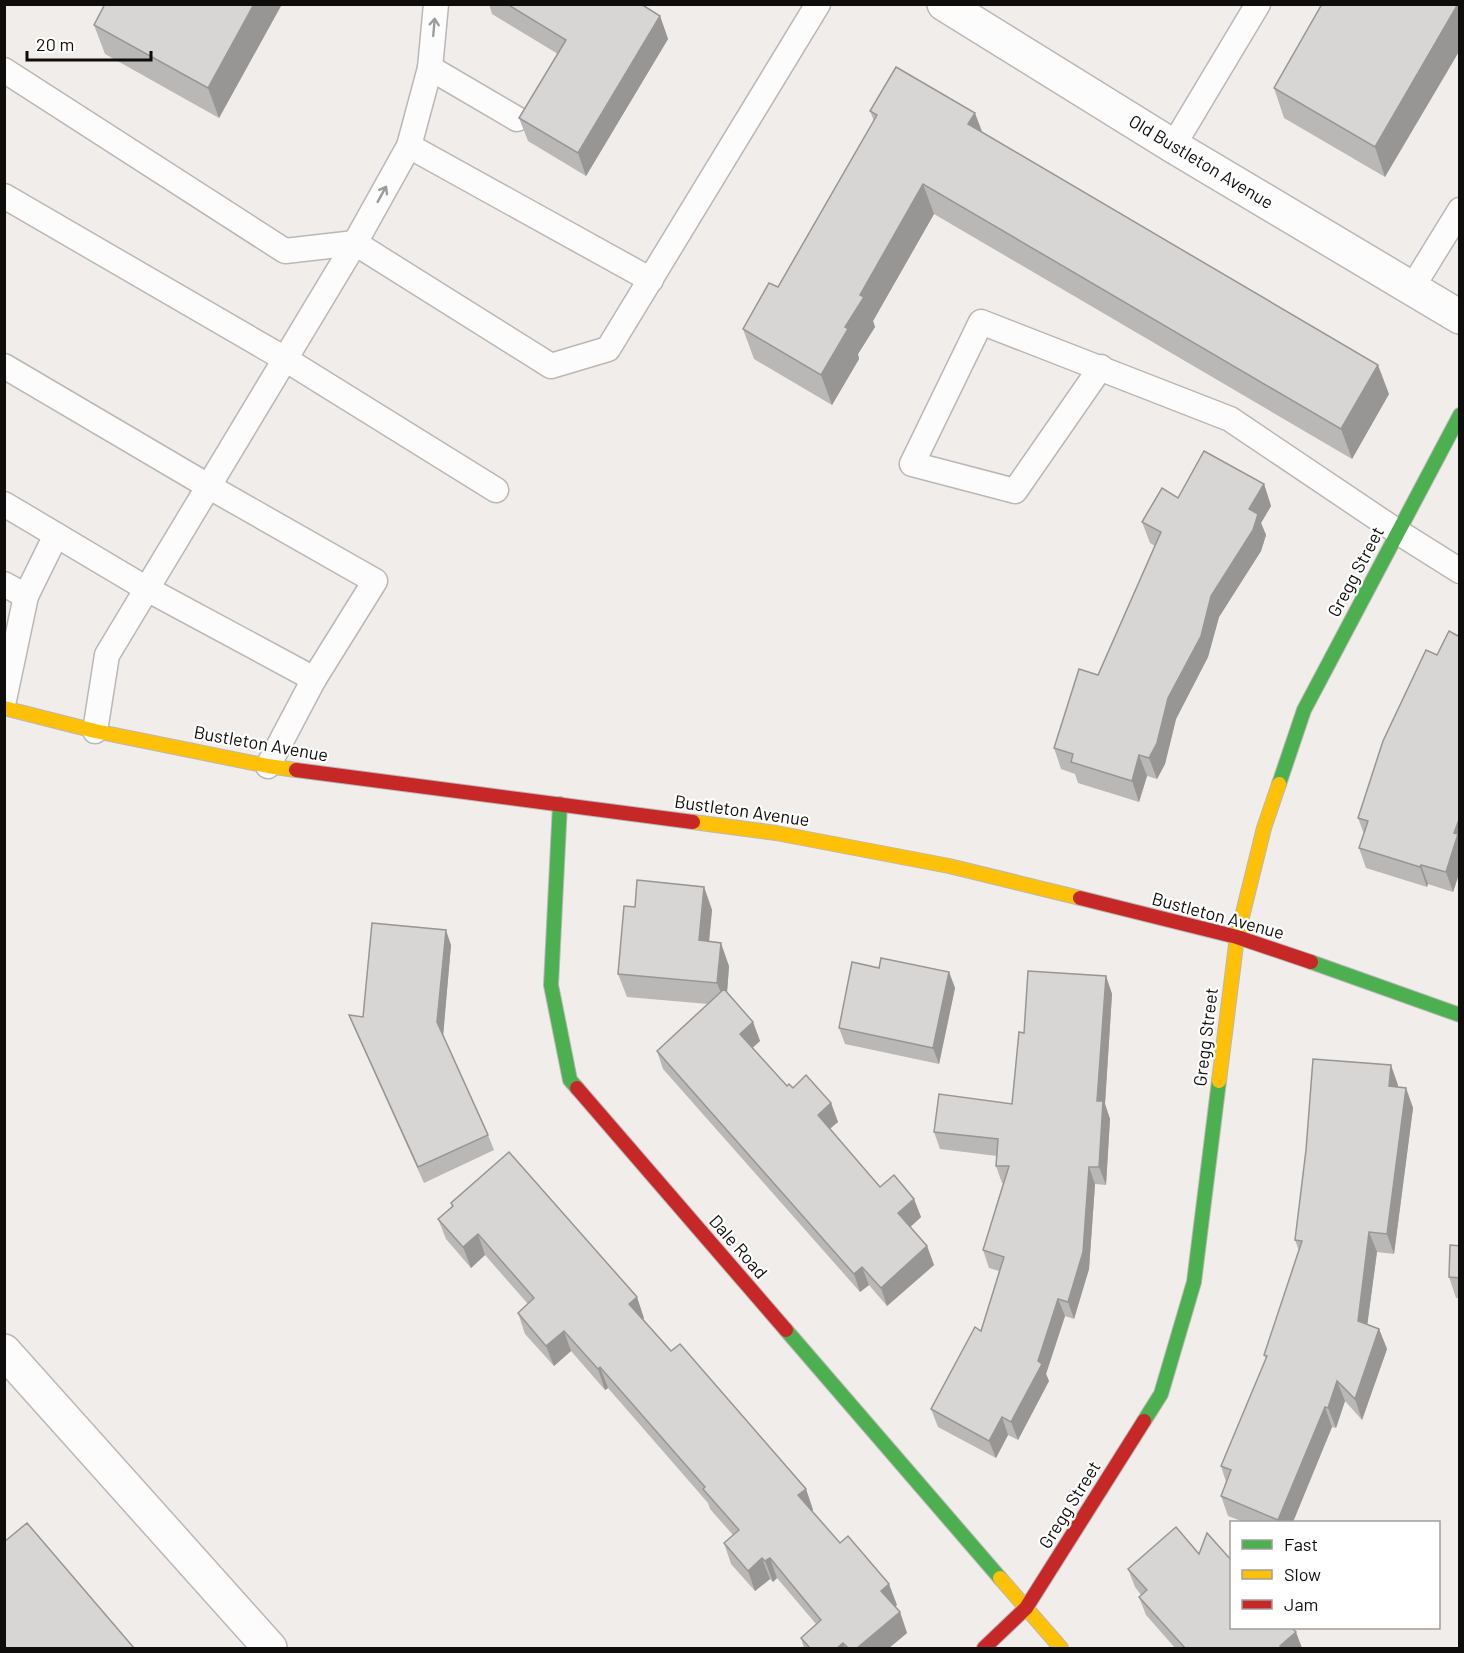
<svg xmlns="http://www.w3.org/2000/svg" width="1464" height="1653" font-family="Barlow,sans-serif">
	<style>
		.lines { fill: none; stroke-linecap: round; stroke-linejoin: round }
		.lane-casing { stroke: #bab7b6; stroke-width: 27 }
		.street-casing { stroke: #bab7b6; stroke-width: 36 }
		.fast-casing { stroke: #bab7b6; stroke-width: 16 }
		.slow-casing { stroke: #bab7b6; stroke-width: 16 }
		.jam-casing { stroke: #bab7b6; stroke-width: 16 }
		.lane { stroke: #fdfcfc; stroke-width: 24 }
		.street { stroke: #fdfcfc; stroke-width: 33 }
		.fast { stroke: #4caf50; stroke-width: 14 }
		.slow { stroke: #ffc107; stroke-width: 14 }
		.jam { stroke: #c62828; stroke-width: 14 }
		.wall { fill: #bab8b7 }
		.shaded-wall { fill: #979695 }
		.building { fill: #d8d6d5; stroke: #979695; stroke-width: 1.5 }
		.oneway { stroke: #9d9c9c }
		.labels { text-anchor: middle; stroke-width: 4.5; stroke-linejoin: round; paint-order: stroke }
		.street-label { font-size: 18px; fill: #0e0d0b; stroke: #fff }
	</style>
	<rect width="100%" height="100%" fill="#f0edeb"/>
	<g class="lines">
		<g class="lane-casing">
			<g id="lane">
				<path d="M430,68L517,119"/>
				<path d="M4,70L285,251L355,243L551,366L608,349L818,4"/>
				<path d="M409,146L651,280"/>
				<path d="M1173,146L1258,4"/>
				<path d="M4,196L285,359L496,490"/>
				<path d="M1412,288L1460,210"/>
				<path d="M4,366L208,486L375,581L314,679L268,766"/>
				<path d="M1101,367L1015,491L912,464L981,322L1230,419L1398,532L1460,571"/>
				<path d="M4,504L147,589L314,679"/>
				<path d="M4,584L26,596L4,700"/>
				<path d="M26,596L56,535"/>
				<path d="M95,731L107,655L355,243L409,146L430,68L436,4"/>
			</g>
		</g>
		<g class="street-casing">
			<g id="street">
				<path d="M944,4L1173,146L1460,317"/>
				<path d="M4,1351L270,1648"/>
			</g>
		</g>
		<g class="fast-casing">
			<g id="fast">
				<path d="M1279,784L1304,710L1460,415"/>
				<path d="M560,804L551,985L570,1080L577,1088"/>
				<path d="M1311,962L1460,1015"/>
				<path d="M786,1330L1000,1578"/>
				<path d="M1144,1421L1161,1394L1194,1282L1219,1081"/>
			</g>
		</g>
		<g class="slow-casing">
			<g id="slow">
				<path d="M4,708L95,731L268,766L296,770"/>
				<path d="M693,822L776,833L949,866L1080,898"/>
				<path d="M1219,1081L1237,937L1264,828L1279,784"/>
				<path d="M1000,1578L1061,1648"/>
			</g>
		</g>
		<g class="jam-casing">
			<g id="jam">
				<path d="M296,770L693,822"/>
				<path d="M1080,898L1237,937L1311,962"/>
				<path d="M577,1088L786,1330"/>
				<path d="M984,1648L1026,1608L1144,1421"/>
			</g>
		</g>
		<use href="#lane" class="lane"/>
		<use href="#street" class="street"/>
		<use href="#fast" class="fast"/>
		<use href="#slow" class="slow"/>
		<use href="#jam" class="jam"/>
	</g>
	<g class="wall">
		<path d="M282,4L219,118L105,54L94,25Z"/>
		<path d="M489,4H641L660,16L668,39L586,176L528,141L519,118L558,54L492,14Z"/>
		<path d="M1460,4L1385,177L1284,118L1274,88Z"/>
		<path d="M870,111L982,132L1389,394L1352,459L934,214L873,321L875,327L858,354L859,359L832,405L754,359L743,329L778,287L874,121Z"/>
		<path d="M1264,484L1271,506L1261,523L1266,535L1261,551L1219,617L1208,657L1176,719L1165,764L1157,779L1147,776L1139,802L1078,783L1075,774L1061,769L1054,748L1098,675L1155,546L1150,543L1142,522L1178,498Z"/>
		<path d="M1460,637V871L1453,892L1428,884L1427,887L1366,868L1359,848L1364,834L1358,818L1437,655Z"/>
		<path d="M704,887L712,910L709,941L729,966L727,993L753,1022L760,1041L752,1048L787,1086L831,1103L838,1122L830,1129L880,1187L914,1199L921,1217L910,1227L927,1246L934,1265L887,1306L869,1285L860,1292L663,1069L657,1051L708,1004L627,997L618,974L635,907Z"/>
		<path d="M451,945L443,1035L488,1135L494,1150L424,1183L355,1030L349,1015L363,1017Z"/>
		<path d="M879,968L949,972L955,988L939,1064L845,1044L839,1028Z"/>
		<path d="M1106,976L1112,994L1105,1104L1110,1119L1106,1185L1095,1184L1089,1269L1074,1319L1065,1316L1046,1374L1049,1381L1018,1440L1008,1435L996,1458L938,1427L931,1409L981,1331L999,1271L989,1268L983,1250L1003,1183H1002L996,1166L997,1156L940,1149L934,1132L1012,1104L1024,1033Z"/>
		<path d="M1398,1085V1087L1406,1088L1413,1108L1394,1254L1377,1252L1367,1325L1379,1329L1387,1349L1362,1420L1345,1401L1336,1428L1332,1427L1293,1522H1244L1228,1516L1221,1496L1226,1482L1221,1466L1266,1359L1264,1355L1299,1251L1295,1240Z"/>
		<path d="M451,1203L644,1318L643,1319L671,1351L806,1489L813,1510L812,1511L840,1543L897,1605L895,1606L900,1612L907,1633L889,1648H804L801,1638L816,1624L777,1578L773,1582L770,1579L755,1591L731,1564L724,1543L733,1535L710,1509L708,1503L608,1388L605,1390L571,1351L554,1366L525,1334L518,1313L528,1304L485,1255L471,1268L446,1239L438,1219L452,1207Z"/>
		<path d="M1460,1246V1298H1456L1449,1277Z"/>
		<path d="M1199,1554L1302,1648H1175L1146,1615L1139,1597L1141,1595L1135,1587L1128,1569Z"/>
	</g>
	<g class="shaded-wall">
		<path d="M254,4H282L219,118L208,88Z"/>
		<path d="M1458,4H1460V50L1385,177L1375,147Z"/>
		<path d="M660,16L668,39L586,176L578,153Z"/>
		<path d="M975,113L986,142L968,124Z"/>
		<path d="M923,184L934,214L873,321L875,327L858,354L859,359L832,405L821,375L860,295Z"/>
		<path d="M1378,365L1389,394L1352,459L1341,429Z"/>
		<path d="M1264,484L1271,506L1261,523L1266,535L1261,551L1219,617L1208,657L1176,719L1165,764L1157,779L1149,758L1168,698L1211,596L1249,509Z"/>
		<path d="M1139,755L1147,776L1139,802L1132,781Z"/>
		<path d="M1460,817V871L1453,892L1446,872L1454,833Z"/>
		<path d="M1421,865L1428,884L1427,887L1420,867Z"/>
		<path d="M704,887L712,910L707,963L699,940Z"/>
		<path d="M446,930L451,945L443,1037L437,1022Z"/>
		<path d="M721,943L729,966L726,1006L717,983Z"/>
		<path d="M949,972L955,988L939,1064L933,1048Z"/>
		<path d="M1106,976L1112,994L1105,1104L1110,1119L1106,1185L1099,1167L1097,1101Z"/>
		<path d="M753,1022L760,1041L747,1053L740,1034Z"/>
		<path d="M1391,1065L1398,1085L1396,1107L1389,1086Z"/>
		<path d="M1406,1088L1413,1108L1394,1254L1387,1234Z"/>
		<path d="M831,1103L838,1122L824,1133L818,1115Z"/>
		<path d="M1089,1167L1095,1184L1089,1269L1074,1319L1068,1302Z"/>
		<path d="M914,1199L921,1217L905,1232L898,1213Z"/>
		<path d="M1369,1232L1377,1252L1365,1342L1358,1321Z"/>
		<path d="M478,1234L485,1255L471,1268L463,1247Z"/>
		<path d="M927,1246L934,1265L887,1306L881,1288Z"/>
		<path d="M862,1267L869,1285L860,1292L854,1274Z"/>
		<path d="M637,1297L644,1318L637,1324L629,1304Z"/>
		<path d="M1058,1299L1065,1316L1046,1374L1049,1381L1018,1440L1011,1422L1038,1361Z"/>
		<path d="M1379,1329L1387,1349L1362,1420L1355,1399Z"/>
		<path d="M564,1331L571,1351L554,1366L546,1346Z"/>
		<path d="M600,1367L608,1388L605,1390L598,1369Z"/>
		<path d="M1337,1381L1345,1401L1336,1428L1328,1408Z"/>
		<path d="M1325,1407L1332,1427L1293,1522H1279L1278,1520Z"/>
		<path d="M1002,1417L1008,1435L996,1458L989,1441Z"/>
		<path d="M806,1489L813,1510L806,1516L798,1495Z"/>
		<path d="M762,1558L770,1579L755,1591L748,1571Z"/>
		<path d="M770,1558L777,1578L773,1582L765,1561Z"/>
		<path d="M889,1584L897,1605L889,1611L881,1591Z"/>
		<path d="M900,1612L907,1633L889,1648H857Z"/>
		<path d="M1296,1632L1302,1648H1281L1280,1646Z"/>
		<path d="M843,1643L845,1648H837Z"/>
	</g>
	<g class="building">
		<path d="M105,4H254L208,88L94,25Z"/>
		<path d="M507,4H641L660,16L578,153L519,118L566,40Z"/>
		<path d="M1322,4H1458L1375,147L1274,88Z"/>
		<path d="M896,67L975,113L968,124L1378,365L1341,429L923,184L860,295L864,297L845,327L848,329L821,375L743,329L769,283L778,287L877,115L870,111Z"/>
		<path d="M1204,451L1264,484L1249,509L1258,514L1253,530L1211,596L1201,636L1168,698L1157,743L1149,758L1139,755L1132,781L1071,762L1073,754L1054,748L1079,669L1098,675L1161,532L1142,522L1162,488L1178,498Z"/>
		<path d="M1449,631L1460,637V817L1454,833L1458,834L1446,872L1421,865L1420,867L1359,848L1368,821L1358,818L1383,741L1426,650L1437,655Z"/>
		<path d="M637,880L704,887L699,940L721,943L717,983L618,974L624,906L635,907Z"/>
		<path d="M372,923L446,930L437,1022L488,1135L418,1167L349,1015L363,1017Z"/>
		<path d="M881,958L949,972L933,1048L839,1028L852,962L879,968Z"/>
		<path d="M1028,971L1106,976L1097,1101H1103L1099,1167H1089L1083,1252L1068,1302L1058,1299L1038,1361L1042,1364L1011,1422L1002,1417L989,1441L931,1409L975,1327L981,1331L1004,1257L983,1250L1009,1166H996L998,1139L934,1132L939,1094L1012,1104L1019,1032L1024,1033Z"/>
		<path d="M724,989L753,1022L740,1034L787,1086L789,1084L793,1088L806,1075L831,1103L818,1115L880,1187L894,1175L914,1199L898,1213L927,1246L881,1288L862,1267L854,1274L657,1051Z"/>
		<path d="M1313,1059L1391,1065L1389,1086L1406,1088L1387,1234L1369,1232L1358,1321L1379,1329L1355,1399L1337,1381L1328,1408L1325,1407L1278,1520L1221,1496L1231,1470L1221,1466L1267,1356L1264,1355L1302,1241L1295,1240L1306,1150Z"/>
		<path d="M509,1152L637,1297L629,1304L671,1351L680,1344L806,1489L798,1495L840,1543L848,1536L889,1584L881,1591L900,1612L857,1648H848L843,1643L837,1648H810L801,1638L821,1620L770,1558L765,1561L762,1558L748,1571L724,1543L739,1530L703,1489L705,1487L600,1367L598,1369L564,1331L546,1346L518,1313L534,1298L478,1234L463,1247L438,1219L453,1206L451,1203Z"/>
		<path d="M1450,1245L1460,1246V1278L1449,1277Z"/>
		<path d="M27,1523L134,1648H4V1542Z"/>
		<path d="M1176,1527L1199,1554L1207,1533L1232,1561V1628H1292L1296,1632L1280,1646L1283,1648H1185L1139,1597L1147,1590L1128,1569Z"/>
	</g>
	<defs><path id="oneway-shaft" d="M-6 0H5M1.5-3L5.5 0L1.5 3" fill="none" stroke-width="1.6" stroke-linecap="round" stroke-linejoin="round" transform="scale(1.5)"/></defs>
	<g class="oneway">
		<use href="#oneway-shaft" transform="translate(434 27) rotate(-85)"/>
		<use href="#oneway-shaft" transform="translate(382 194) rotate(-61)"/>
	</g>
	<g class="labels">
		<g class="street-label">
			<text transform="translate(1201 162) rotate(31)" y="6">Old Bustleton Avenue</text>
			<text transform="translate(1356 572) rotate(-62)" y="6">Gregg Street</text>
			<text transform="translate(261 744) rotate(10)" y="6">Bustleton Avenue</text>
			<text transform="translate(742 811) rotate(8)" y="6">Bustleton Avenue</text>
			<text transform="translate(1218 916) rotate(15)" y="6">Bustleton Avenue</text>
			<text transform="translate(1206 1037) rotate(-83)" y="6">Gregg Street</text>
			<text transform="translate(738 1247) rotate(49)" y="6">Dale Road</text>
			<text transform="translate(1070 1505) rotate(-58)" y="6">Gregg Street</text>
		</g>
	</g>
	<rect width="1464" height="1653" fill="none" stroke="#0e0d0b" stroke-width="12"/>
	<rect x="1230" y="1521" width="210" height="108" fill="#ffffff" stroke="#9f9e9d" stroke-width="1.5"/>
	<rect x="1242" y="1540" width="30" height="9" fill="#4caf50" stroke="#9f9e9d" stroke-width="1.5"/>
	<text x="1284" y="1551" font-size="18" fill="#0e0d0b">Fast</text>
	<rect x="1242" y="1570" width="30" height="9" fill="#ffc107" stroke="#9f9e9d" stroke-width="1.5"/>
	<text x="1284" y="1581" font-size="18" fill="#0e0d0b">Slow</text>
	<rect x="1242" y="1600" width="30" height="9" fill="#c62828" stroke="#9f9e9d" stroke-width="1.5"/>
	<text x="1284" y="1611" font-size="18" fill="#0e0d0b">Jam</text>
	<path d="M27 51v9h124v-9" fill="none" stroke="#0e0d0b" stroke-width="3"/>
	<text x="36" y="51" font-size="18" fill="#0e0d0b" stroke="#ffffff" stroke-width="4.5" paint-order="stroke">20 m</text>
</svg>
